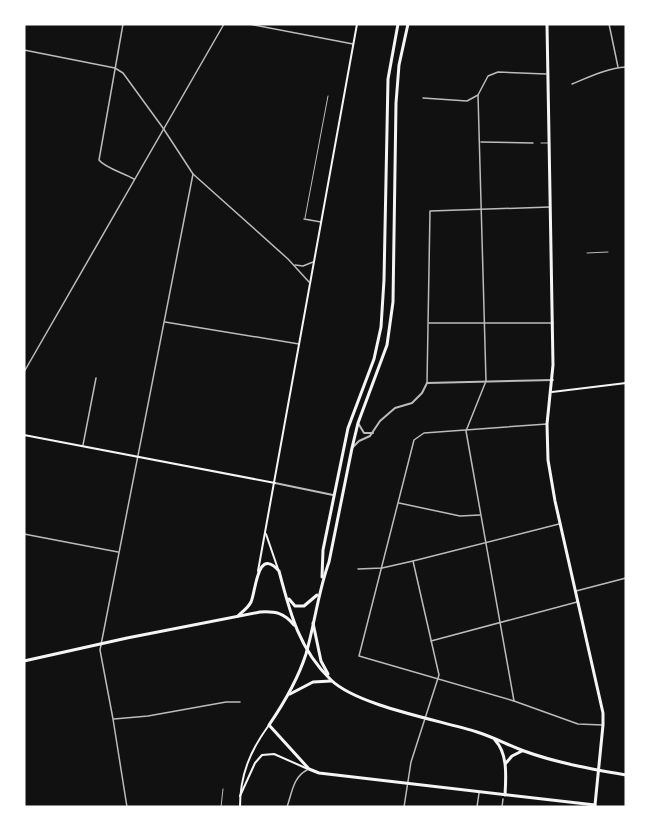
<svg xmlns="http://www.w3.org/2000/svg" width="650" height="831" font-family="'IBM Plex Sans',sans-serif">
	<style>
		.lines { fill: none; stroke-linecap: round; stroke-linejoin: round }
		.service { stroke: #bcbcbc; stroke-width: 1 }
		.pedestrian { stroke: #bcbcbc; stroke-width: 1.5 }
		.minor { stroke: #bcbcbc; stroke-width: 1.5 }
		.tertiary { stroke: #bcbcbc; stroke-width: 2 }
		.secondary { stroke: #f5f5f5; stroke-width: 2 }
		.primary { stroke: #f5f5f5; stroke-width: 3 }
	</style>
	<rect width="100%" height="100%" fill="#111"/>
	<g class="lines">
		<g class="service">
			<path d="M541,143H549"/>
			<path d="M305,218L328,96"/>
			<path d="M587,253L608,252"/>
			<path d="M221,807L223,789"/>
		</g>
		<path class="pedestrian" d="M502,807L503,799"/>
		<g class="minor">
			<path d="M123,24L99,160C105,168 124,173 134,179"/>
			<path d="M249,24L353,44"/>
			<path d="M609,24L618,67"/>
			<path d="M24,50L115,68L123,73L163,128L193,174L288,259L309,282"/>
			<path d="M572,84C589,77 608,68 626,67"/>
			<path d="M478,95L486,381L466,431L514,701"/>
			<path d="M423,98L467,101L478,95L488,76L498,72L546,74"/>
			<path d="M481,142L533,143"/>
			<path d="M304,219L321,222"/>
			<path d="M295,265L303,266L313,262"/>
			<path d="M165,322L299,344"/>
			<path d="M429,323H553"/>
			<path d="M24,372L224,24"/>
			<path d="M427,383L430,211L550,207"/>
			<path d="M547,424L424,433L414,440L359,656L514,701L578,724L603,725"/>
			<path d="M83,445L96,378"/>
			<path d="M399,503L460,516L480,515"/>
			<path d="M24,534L118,552"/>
			<path d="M358,569L382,568L413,561L559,524"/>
			<path d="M576,591L626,578"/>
			<path d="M431,641L577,602"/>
			<path d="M114,719L148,716L226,702H240"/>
			<path d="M127,807L113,719L100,650L193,174"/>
			<path d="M287,807C292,793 293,777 307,770"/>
			<path d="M404,807L411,762L439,675L413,561"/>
			<path d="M477,807L479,793"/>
		</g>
		<g class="tertiary">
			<path d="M358,423L364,433H373"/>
			<path d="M352,448L359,441L370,436L380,421L395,408L412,403L422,393L427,383L553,380"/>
			<path d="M275,483L333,495"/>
		</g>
		<g class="secondary">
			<path d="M552,392L626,383"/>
			<path d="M24,435L275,483"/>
			<path d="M266,534L278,569"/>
			<path d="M258,571L357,24"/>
			<path d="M240,796L255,763L262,755L274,754L308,769"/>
			<path d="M240,807C240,775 250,751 269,725"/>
		</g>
		<g class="primary">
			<path d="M408,24L399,65L396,103L393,302L387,345L358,423L352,448L329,562C318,592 315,623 306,654C298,679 284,703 269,725L309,769L319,773L595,805"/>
			<path d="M547,24L553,365L547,424L548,460L555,501L603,713V725L595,805"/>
			<path d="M322,577L323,550L348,428L374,359L381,327L384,280L388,79L398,24"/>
			<path d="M289,599L295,606H304L317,595"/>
			<path d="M238,616C243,611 248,608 251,602C256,591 257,546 279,571C290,613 299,649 331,680C358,706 439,720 477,732C493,737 508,745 524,751C557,763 591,769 626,775"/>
			<path d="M313,623L321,661L328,674"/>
			<path d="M24,661L127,638L260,612C276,611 284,613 294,625"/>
			<path d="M290,694L313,682L331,681"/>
			<path d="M495,740C508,754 506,776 505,795"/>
			<path d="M506,763L512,756L522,751"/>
		</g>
	</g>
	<rect width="650" height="831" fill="none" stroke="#ffffff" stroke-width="51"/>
</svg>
